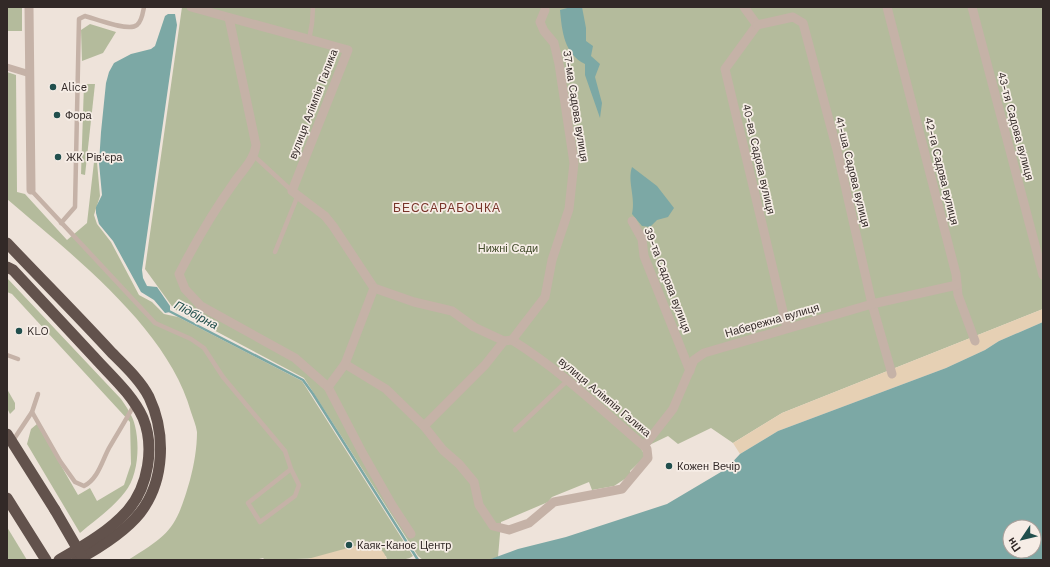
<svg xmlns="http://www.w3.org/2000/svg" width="1050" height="567" font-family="'Work Sans',sans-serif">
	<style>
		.green { fill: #b4bb9c }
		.sand { fill: #e6d0b4 }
		.water { fill: #7ca8a5; fill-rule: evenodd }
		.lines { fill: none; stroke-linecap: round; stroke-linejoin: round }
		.stream { stroke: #7ca8a5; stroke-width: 2.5 }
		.service { stroke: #c5b2a7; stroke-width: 4.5 }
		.pedestrian { stroke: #c5b2a7; stroke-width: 7 }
		.minor { stroke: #c5b2a7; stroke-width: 9 }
		.trunk { stroke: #62524c; stroke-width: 11 }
		.trunk-bridge { stroke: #62524c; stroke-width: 11 }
		.poi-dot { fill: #214f4d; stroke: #f6ede6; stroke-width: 1.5 }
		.labels { text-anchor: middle; stroke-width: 3.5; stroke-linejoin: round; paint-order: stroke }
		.poi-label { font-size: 11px; fill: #322927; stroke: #f6ede6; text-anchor: start }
		.street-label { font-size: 11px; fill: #322927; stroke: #f6ede6 }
		.park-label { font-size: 11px; fill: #454e2e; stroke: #f6ede6 }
		.neighbourhood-label { font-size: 12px; letter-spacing: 1px; fill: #783429; stroke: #f6ede6 }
		.water-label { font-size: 12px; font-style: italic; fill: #214f4d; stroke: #f6ede6 }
	</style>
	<rect width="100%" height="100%" fill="#eee3da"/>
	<g class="green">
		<rect x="7" y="7" width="15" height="24"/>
		<path d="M182,7H1043V309L782,413L733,443L711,428L678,444L668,436L641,449L646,456L630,471L631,475L614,486L592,490L589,482L552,497L548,502L501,522L498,557L488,560H423L418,556L304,378L174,309L145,269Z"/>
		<path d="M90,24L116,32L103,53L82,61L81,30Z"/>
		<path d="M7,72L16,75L17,192L25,194L67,240L87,223L94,162H97L100,196L94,215L97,224L111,242L139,295L152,302L164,314L178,317L302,381L413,556C406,561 396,560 387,560L386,556L265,560L263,558L255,560H128C170,534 176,529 190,480C194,465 197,448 197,432C196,425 193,418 191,412C168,328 71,254 7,199Z"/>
		<path d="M84,84H95L85,175L81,174Z"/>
		<path d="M7,278L121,399C127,408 133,416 135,426C140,446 138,476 125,492C113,508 95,520 80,533L27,444L31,429L37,424L78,495L90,488L97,501L124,485L131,464L130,422L12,294L7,292Z"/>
		<path d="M7,389L15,403V409L10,414L7,408Z"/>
		<path d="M7,527L27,560H7Z"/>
	</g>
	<g class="sand">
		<path d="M1043,309V322L999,341L985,350L946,368L778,431L740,454L733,443L782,413Z"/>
		<path d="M366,543C376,545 384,549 387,560H304Z"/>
	</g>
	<g class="water">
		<path d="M571,7H582L586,28V41L593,46L591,56L600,64L595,77L602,103L600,118L585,75V64C564,54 562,31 560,10Z"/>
		<path d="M168,14H175L177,25L142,270L143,278L147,286L157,287L170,306V312L165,313L154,300L141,292L113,241L99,224L96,213V207L102,195L99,163L101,132L106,83L109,72L114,63L131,54L151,49L155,46L165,16Z"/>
		<path d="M632,167L657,186L674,208L668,217L657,220L650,227L642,226L632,214C636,198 627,181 632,167Z"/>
		<path d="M1043,322V560H488L518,549L566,537L667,504L726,469L740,454L778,431L946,368L985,350L999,341ZM1010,527H1034V551H1010Z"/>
	</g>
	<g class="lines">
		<path class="stream" d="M169,311L303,380L313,394L418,560"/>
		<g class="service">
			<path d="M309,40L312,23L313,7"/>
			<path d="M254,156L292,191"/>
			<path d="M31,190L155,323L191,339L204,348L223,377L285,451L291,469L248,503L260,522L295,496L299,485L291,469"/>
			<path d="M61,223L75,207L79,19L85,16C96,19 129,32 137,25C142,21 143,12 144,7"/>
			<path d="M275,252L298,195"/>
			<path d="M7,355L18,359"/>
			<path d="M32,412L60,461L75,482L84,486C98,479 102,461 109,448C117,434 126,420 134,405"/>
			<path d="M515,430L568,380"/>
			<path d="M12,442L32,412L38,394"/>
		</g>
		<path class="pedestrian" d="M7,67L30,74"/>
		<g class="minor">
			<path d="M29,7L31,190"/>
			<path d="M191,7L348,50L292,191L325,216L333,226L374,288L414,302L452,311L474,327L504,341L512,340C560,370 601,409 644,446L647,449L648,458L622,489L554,502L529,523L509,530L493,526L479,505L474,482L459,464L443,450L424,426L386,389L345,364"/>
			<path d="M744,7L757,25L725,69L787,328"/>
			<path d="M887,7L956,274L958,295L975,341"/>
			<path d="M972,7L1043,275"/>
			<path d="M229,18L256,145C254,161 242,170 233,184C213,212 195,243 179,274L185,289L201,306L295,358L328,387L363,454L392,505L411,534"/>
			<path d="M757,25L793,17L803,23L837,150L872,304L892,374"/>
			<path d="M632,221L642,239L644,256L690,371"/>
			<path d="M512,340L545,297L552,260L569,209L574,163L559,64L554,43L544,31L540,22L545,10"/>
			<path d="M328,387L345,364L374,288"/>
			<path d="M424,426L485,365L504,341"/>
			<path d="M644,446L673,409L694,360L704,353L872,304L957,285"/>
		</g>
		<g class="trunk">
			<path d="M7,243C42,280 78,316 112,353C125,366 141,381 149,397C166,433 165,481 140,513C124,533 99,548 77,560"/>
			<path d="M7,267L13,270C40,299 67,328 94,357C111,376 132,394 143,418C155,447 148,487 128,510C110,531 83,546 59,560"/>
			<path d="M7,434L55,510"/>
			<path d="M7,498L46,560"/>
		</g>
		<path class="trunk-bridge" d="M55,510L84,560"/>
	</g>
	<g class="poi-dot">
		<circle cx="53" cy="87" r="4"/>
		<circle cx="57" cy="115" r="4"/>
		<circle cx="58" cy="157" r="4"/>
		<circle cx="19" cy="331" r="4"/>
		<circle cx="669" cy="466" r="4"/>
		<circle cx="349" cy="545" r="4"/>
	</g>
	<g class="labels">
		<g class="poi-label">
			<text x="61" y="91">Alice</text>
			<text x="65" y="119">Фора</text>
			<text x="66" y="161">ЖК Рів'єра</text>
			<text x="27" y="335">KLO</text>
			<text x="677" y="470">Кожен Вечір</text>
			<text x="357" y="549">Каяк-Каноє Центр</text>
		</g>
		<g class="street-label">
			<text transform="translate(313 104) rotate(-69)" y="4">вулиця Алімпія Галика</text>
			<text transform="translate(576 106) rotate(81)" y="4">37-ма Садова вулиця</text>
			<text transform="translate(1016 126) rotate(75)" y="4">43-тя Садова вулиця</text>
			<text transform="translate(759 159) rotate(77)" y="4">40-ва Садова вулиця</text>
			<text transform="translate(942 171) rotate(76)" y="4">42-га Садова вулиця</text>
			<text transform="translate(853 172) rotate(76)" y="4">41-ша Садова вулиця</text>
			<text transform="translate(668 280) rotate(69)" y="4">39-та Садова вулиця</text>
			<text transform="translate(772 320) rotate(-16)" y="4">Набережна вулиця</text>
			<text transform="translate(605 397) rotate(40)" y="4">вулиця Алімпія Галика</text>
		</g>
		<g class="park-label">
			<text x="508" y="252">Нижні Сади</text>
		</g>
		<g class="neighbourhood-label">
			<text x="447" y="212">БЕССАРАБОЧКА</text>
		</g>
		<g class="water-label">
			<text transform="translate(196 315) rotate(28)" y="4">Підбірна</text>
		</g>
	</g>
	<rect width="1050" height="567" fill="none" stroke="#322927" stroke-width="16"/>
	<g transform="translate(1022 539) rotate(235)"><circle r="19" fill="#f6ede6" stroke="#a89f9a"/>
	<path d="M0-3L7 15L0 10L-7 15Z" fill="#214f4d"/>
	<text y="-6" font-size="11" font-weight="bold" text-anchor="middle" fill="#322927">Пн</text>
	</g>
</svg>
